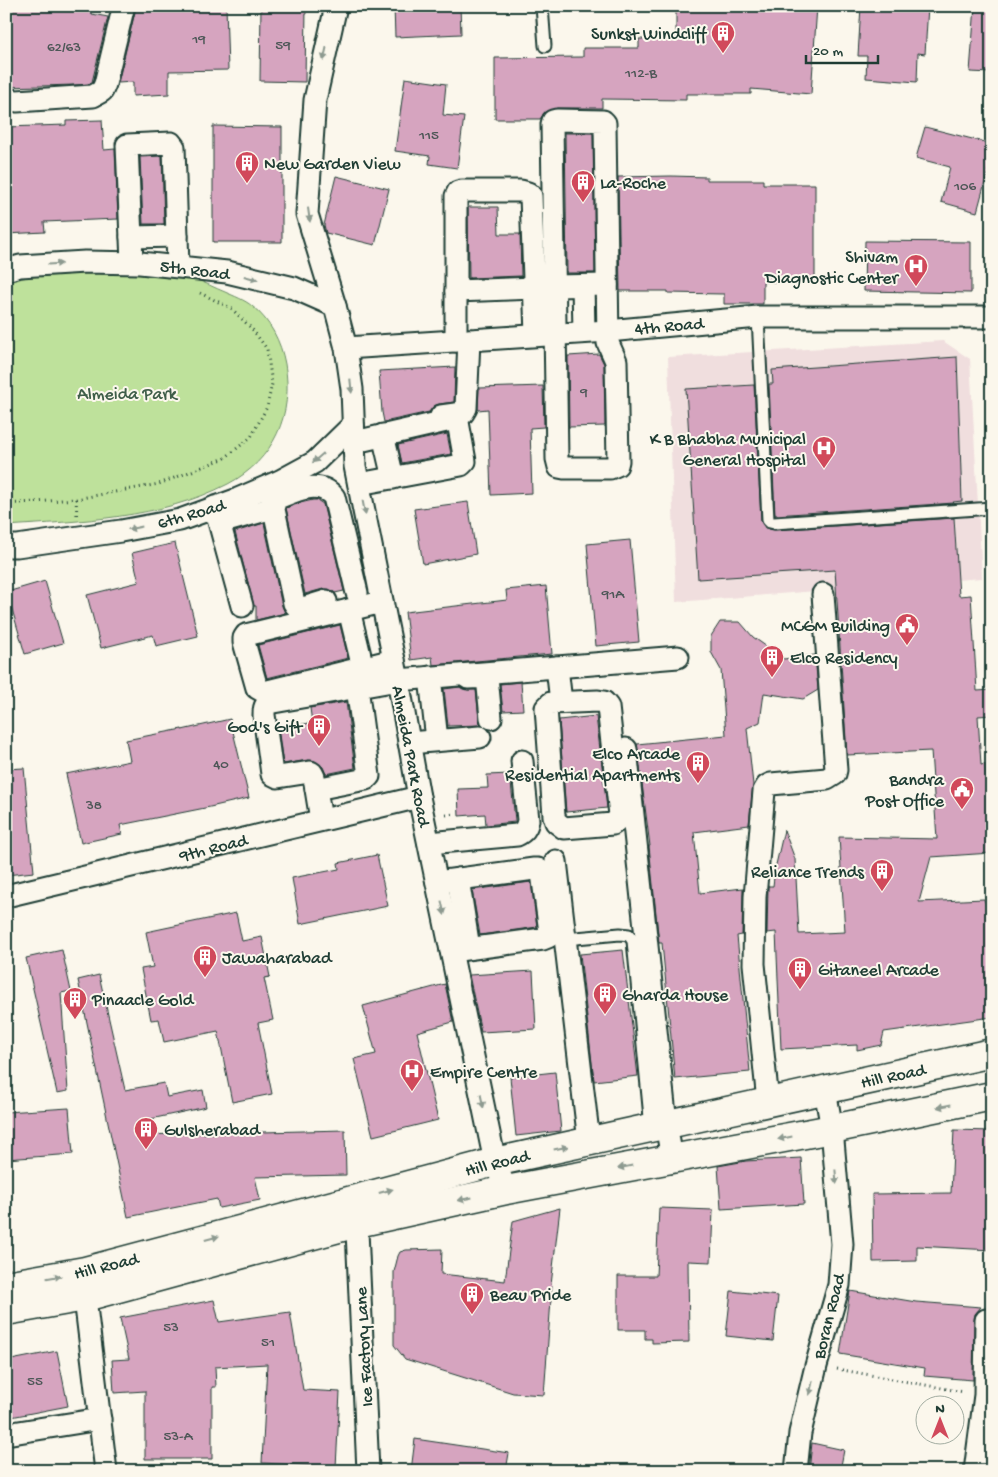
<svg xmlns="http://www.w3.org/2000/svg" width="998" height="1477" font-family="'Gochi Hand',sans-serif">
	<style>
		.built { fill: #f0dede }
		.green { fill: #bee19b; stroke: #6e8f68 }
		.building { fill: #d6a4bf; stroke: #1f3d34 }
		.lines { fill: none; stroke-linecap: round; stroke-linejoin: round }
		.service-casing { stroke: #1f3d34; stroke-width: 15 }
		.minor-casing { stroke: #1f3d34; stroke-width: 25 }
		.secondary-casing { stroke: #1f3d34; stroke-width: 31 }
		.path { stroke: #1f3d34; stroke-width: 3; stroke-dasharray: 1 4; stroke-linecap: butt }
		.service { stroke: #fbf7ec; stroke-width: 11 }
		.minor { stroke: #fbf7ec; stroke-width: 21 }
		.secondary { stroke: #fbf7ec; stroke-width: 28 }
		.oneway { fill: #8d9a90 }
		.labels { text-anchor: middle; stroke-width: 4; stroke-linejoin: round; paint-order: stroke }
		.number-label { font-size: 15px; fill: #4d5757 }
		.poi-label { font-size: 18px; fill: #1f3d34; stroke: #fbf7ec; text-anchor: start }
		.street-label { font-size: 18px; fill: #1f3d34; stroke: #fbf7ec }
		.park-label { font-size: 18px; fill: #3f5e49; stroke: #fbf7ec }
	</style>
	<rect width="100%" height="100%" fill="#fbf7ec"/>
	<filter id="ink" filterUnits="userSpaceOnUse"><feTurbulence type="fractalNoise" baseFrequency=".02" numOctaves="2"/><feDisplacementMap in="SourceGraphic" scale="10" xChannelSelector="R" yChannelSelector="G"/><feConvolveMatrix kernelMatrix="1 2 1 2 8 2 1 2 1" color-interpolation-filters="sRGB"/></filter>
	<g filter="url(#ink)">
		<path class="built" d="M943,341L970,359L982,578L676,602L668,357Z"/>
		<path class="green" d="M111,271C131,273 151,274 171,276C178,277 187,277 194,279C204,282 215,288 225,292C234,296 245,300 252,306C270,320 281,342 285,364C294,414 274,460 228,484C160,519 81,521 6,526V282L32,276Z"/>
		<g class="building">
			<path d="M13,6H88L92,14L108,17L92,82L89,84L74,85L6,87V20Z"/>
			<path d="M135,6H226L228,70L169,71V94L133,96V82L118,83L135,12Z"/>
			<path d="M261,6H306L305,82L260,81Z"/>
			<path d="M394,6H460L461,34L395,37Z"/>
			<path d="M676,6H817L811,94L751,89V94H686V100L602,99V108H557L545,112L540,119H495V58L583,57V48H639V39H676Z"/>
			<path d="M861,6H928L925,54L918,53L917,82L866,78L867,56H858Z"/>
			<path d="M975,6H992V73L970,72Z"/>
			<path d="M405,78L446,84L443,115L464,117L457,168L429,164L430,156L395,151Z"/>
			<path d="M102,120L104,150L115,149L118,219L44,222L45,232L6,234V127L66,125V121Z"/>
			<path d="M213,126L282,127V242H213Z"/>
			<path d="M925,127L992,144V156L977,212L941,202L950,167L916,158Z"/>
			<path d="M565,133H593L595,273H567Z"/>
			<path d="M162,156L164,224H143L140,157Z"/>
			<path d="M336,176L389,189L375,245L326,233L324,225Z"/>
			<path d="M671,176L707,177V180H763V184H815V282H763V304H724V294L668,293V291H620L618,177Z"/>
			<path d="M468,207H498L499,234H520L521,276L469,278Z"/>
			<path d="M865,241L971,242V293L864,291Z"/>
			<path d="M599,354L604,364L605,426L569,427L568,356Z"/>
			<path d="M957,357L962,501L953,502L954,503L775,515L769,384H773L772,370Z"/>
			<path d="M455,367L454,402L439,404L434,406L429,412L384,422L382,412L379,371Z"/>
			<path d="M754,385L761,520L765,528L775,530L954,518L959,596L971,595L977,691L992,690V715L978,716L981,765L985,764L991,853L931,857L919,902L984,899L992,921V1017L884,1032L881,1045L857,1050V1045L781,1049L776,932L767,933L768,886H773L775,869L784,830L795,859L799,934L845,932L839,837L937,839L931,751L847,755L835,570L698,579L686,389Z"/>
			<path d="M543,386L544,427L530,428L532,493L491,495L488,409L478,410L479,388Z"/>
			<path d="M447,434L451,454L402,463L398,445Z"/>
			<path d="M313,500H317L323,504L344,591L335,593L329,589H323L305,594L286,508L300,503Z"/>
			<path d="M468,502L476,554L423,564L414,509Z"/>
			<path d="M264,523L282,606L285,613L256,620V606H254L235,532Z"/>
			<path d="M630,540L639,642L596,646L587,544Z"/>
			<path d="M175,543L198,636L156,646L153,635L101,648L87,595L139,582L132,553Z"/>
			<path d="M45,581L63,643L25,654L7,592Z"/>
			<path d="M546,586L552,654L433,665L432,657L411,660L405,612L507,600L506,590Z"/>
			<path d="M720,622H740L753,637L784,659L815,655L818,690L803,699L764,693L760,722L747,728L753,785L749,825L694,832L700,893L743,888L742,935L737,936L750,1072L675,1079L662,943H659L649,846H650L637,744L726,735L721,670L711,652V636Z"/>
			<path d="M340,625L348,658L267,678L258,645Z"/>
			<path d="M521,682L523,710L503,711L500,684Z"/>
			<path d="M460,687L468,690H476L479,719L481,725L448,726L444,689Z"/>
			<path d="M346,702L355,768L326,774L323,767L315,761L308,760L283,764L278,727L312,723L310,708Z"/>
			<path d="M596,716L607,808L566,812L559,720Z"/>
			<path d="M230,719L249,798L210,807L120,825L122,834L81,843L66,774L130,761L126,740L182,729V730Z"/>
			<path d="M24,768L34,872L6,875V769Z"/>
			<path d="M510,774L515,820V822L486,825L485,814L459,816L458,789L488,788L487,775Z"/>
			<path d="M377,855L388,906L300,924L292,878L339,869L338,863Z"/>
			<path d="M531,882L537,927L480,935L472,890Z"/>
			<path d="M236,913L242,941L262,937L270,977L264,978L273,1020L258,1023L272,1094L232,1102L218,1031L164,1042L159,1019L151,1020L141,969L153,967L146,932Z"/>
			<path d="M62,950L71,991L61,993L68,1091L57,1093L26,958Z"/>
			<path d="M623,950L638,1076L594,1081L580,954Z"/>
			<path d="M533,971L536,1029L481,1032L469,975Z"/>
			<path d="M99,975L125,1090L164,1083L167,1097L203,1090L206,1107L137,1122L139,1135L345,1130L346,1175L255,1177L260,1200L219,1208L217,1199L128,1217L78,980Z"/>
			<path d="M445,984L453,1022L417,1032L438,1120L373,1136L354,1059L376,1054L363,1006Z"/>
			<path d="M555,1072L561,1131L516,1136L510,1077Z"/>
			<path d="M69,1108L73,1154L6,1159V1112Z"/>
			<path d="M954,1130L992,1131V1250L917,1246V1261L873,1262L872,1194L951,1193Z"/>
			<path d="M801,1158L804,1204L721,1209L718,1166L746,1161Z"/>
			<path d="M560,1208L551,1285L552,1286L544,1395L513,1393L405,1359L394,1345V1272L398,1256L400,1252L406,1250L442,1249L441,1274L505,1281L513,1221Z"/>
			<path d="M659,1208L713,1210L711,1262L688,1261L689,1342L652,1343V1339H645V1330H618V1276H656Z"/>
			<path d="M731,1291L778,1296L773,1341L726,1336Z"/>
			<path d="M850,1291L916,1302L981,1307L975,1314L974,1320L973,1380L924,1376L925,1368L840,1354Z"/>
			<path d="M214,1300L219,1322L290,1312L303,1390L340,1392L336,1467L262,1463L267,1364L215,1367L216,1387H212V1459H145V1391L114,1393L112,1360L129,1359L120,1318Z"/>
			<path d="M57,1351L68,1406L6,1418V1361Z"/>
			<path d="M415,1439L509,1453L506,1471H411Z"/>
			<path d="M812,1443L844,1450L840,1471H809Z"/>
		</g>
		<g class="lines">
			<g class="service-casing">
				<g id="service">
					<path d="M542,6L545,46"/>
					<path d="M758,317L768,520L770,522L774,523L992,508"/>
					<path d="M565,939L620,934L629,935L633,941L651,1128"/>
				</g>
			</g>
			<g class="minor-casing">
				<g id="minor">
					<path d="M6,99L17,101L93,96L102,91L105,84L123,9L121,6"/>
					<path d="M557,120L603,121L605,123L608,343L616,361L618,461L617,465L610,468H564L559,467L557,459L552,124L553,121Z"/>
					<path d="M131,237L177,236"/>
					<path d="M132,262L127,145L171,143L174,147L178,266"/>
					<path d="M6,270L20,266L85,262L140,263L227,272L294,288L335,306L346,348L352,389L355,466L398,680L419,797L495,1162L506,1190"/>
					<path d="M555,286L607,285"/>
					<path d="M583,286L584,332"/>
					<path d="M456,291L535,288"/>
					<path d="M335,306L307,214L315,100L336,6"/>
					<path d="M456,341V196L458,192L462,191H521L528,193L531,196L536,335"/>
					<path d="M346,348L608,331L758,317H992"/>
					<path d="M441,416L463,413L466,408L469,340"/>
					<path d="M383,435L393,478"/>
					<path d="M355,442L455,419L458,422L465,461L461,465L359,484"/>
					<path d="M269,486L294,603L296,606L303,608L326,601"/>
					<path d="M273,500C292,493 318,477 334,497L357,593"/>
					<path d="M215,507L242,606"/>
					<path d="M220,523L266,510"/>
					<path d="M6,546H17L121,531L180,520L238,499L280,481L315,462L353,425"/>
					<path d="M382,602L246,635L244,638V642L257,688L264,692L394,660"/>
					<path d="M349,610L363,668"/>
					<path d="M557,667L561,702"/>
					<path d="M430,677L437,740"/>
					<path d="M468,678L487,677L491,718"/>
					<path d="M598,701L604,702L608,707L620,815L617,820L613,824L564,828L556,822L554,816L546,708L551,703Z"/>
					<path d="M409,743L480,737"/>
					<path d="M626,749L666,1124L672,1159"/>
					<path d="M316,789L366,779L369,776L357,687"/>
					<path d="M321,820L314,777L312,773L310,772L278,777L272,774L264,715C264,710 264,706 268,703L398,680L678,657"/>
					<path d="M429,843L517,835C524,832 527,828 528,820L522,761"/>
					<path d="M556,861L589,1142"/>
					<path d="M458,879L469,948"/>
					<path d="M437,882L534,869H538L542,873L550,932L548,937L543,939L451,951"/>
					<path d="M6,896L419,797"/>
					<path d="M768,1102L754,964L755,897L764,791L767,786L771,784L827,779L835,774L836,770L823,594"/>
					<path d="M356,1209L368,1471"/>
					<path d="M83,1282L106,1471"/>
					<path d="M6,1434L100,1419"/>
					<path d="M796,1471L800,1433L816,1366L839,1285L842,1244L832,1129L825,1090"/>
					<path d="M975,1471L985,1395L986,1320"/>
				</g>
			</g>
			<g class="secondary-casing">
				<g id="secondary">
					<path d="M6,1285L85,1271L495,1162L992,1053"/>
					<path d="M6,1311L85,1297L357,1223L506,1190L832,1129L992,1096"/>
				</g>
			</g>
			<g class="path">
				<path d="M76,499L77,516"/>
				<path d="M6,504L76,499L159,484L225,458L251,437L267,407L272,384L267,349L252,329L231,308L200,293"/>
				<path d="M446,815L454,814"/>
				<path d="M837,1369L964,1392"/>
			</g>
			<use href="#service" class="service"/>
			<use href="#minor" class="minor"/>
			<use href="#secondary" class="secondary"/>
		</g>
		<defs><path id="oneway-solid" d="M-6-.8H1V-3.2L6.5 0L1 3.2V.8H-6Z" transform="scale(1.25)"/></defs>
		<g class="oneway">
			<use href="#oneway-solid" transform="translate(325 54) rotate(103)"/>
			<use href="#oneway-solid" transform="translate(309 215) rotate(82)"/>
			<use href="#oneway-solid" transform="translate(55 264) rotate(-4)"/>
			<use href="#oneway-solid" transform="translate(251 278) rotate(15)"/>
			<use href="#oneway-solid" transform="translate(351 386) rotate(84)"/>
			<use href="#oneway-solid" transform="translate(318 458) rotate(139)"/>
			<use href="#oneway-solid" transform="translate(364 508) rotate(79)"/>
			<use href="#oneway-solid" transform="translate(135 528) rotate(169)"/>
			<use href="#oneway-solid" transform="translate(443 908) rotate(78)"/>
			<use href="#oneway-solid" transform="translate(482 1101) rotate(78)"/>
			<use href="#oneway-solid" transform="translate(944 1106) rotate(168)"/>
			<use href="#oneway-solid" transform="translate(785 1138) rotate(169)"/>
			<use href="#oneway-solid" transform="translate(561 1148) rotate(-12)"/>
			<use href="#oneway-solid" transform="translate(625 1167) rotate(169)"/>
			<use href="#oneway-solid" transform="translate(836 1177) rotate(85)"/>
			<use href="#oneway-solid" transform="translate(386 1191) rotate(-15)"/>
			<use href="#oneway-solid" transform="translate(465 1199) rotate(168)"/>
			<use href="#oneway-solid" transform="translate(212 1238) rotate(-15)"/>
			<use href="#oneway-solid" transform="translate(54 1277) rotate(-9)"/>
			<use href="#oneway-solid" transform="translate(811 1388) rotate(103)"/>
		</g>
	</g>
	<defs>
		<g id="building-pin" transform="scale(1.25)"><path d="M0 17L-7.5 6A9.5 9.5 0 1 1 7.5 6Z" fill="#d1495b" stroke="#fbf7ec"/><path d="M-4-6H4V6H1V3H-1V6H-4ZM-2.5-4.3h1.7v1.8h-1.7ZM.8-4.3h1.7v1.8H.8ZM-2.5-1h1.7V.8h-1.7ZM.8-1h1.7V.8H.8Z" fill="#fff"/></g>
		<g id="hospital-pin" transform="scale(1.25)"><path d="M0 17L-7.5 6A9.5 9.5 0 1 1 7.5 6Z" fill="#d1495b" stroke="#fbf7ec"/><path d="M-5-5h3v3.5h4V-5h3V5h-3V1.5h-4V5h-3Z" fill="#fff"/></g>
		<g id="civic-pin" transform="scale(1.25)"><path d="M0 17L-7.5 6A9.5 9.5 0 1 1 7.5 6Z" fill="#d1495b" stroke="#fbf7ec"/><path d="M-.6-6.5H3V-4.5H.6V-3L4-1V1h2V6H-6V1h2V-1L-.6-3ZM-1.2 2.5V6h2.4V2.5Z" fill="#fff"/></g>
	</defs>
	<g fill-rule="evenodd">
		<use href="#building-pin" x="723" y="33"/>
		<use href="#building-pin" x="247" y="163"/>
		<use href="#building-pin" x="583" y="182"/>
		<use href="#hospital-pin" x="916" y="266"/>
		<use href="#hospital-pin" x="824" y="448"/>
		<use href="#civic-pin" x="907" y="625"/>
		<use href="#building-pin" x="772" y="657"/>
		<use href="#building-pin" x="319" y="726"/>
		<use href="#building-pin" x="698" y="763"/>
		<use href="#civic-pin" x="962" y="789"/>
		<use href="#building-pin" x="882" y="871"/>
		<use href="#building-pin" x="205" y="957"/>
		<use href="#building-pin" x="800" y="969"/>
		<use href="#building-pin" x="605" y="994"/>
		<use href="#building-pin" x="75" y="999"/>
		<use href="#hospital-pin" x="412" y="1071"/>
		<use href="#building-pin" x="146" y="1129"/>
		<use href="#building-pin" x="472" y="1294"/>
	</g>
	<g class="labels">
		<g class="number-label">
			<text x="199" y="43">19</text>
			<text x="283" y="49">59</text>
			<text x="64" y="51">62/63</text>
			<text x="641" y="77">112-B</text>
			<text x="429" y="139">115</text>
			<text x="965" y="190">106</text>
			<text x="584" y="396">9</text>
			<text x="613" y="598">91A</text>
			<text x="221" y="768">40</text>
			<text x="94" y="809">38</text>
			<text x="171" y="1331">53</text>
			<text x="268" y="1346">51</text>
			<text x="35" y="1385">55</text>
			<text x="178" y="1440">53-A</text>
		</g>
		<g class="poi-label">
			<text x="706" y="39" text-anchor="end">Sunkst Windcliff</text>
			<text x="264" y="169">New Garden View</text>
			<text x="600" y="188">La-Roche</text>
			<text x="898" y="262" text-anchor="end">Shivam<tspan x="898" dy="21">Diagnostic Center</tspan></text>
			<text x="806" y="444" text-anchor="end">K B Bhabha Municipal<tspan x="806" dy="21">General Hospital</tspan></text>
			<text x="890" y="631" text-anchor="end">MCGM Building</text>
			<text x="790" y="663">Elco Residency</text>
			<text x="302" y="732" text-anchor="end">God's Gift</text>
			<text x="680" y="759" text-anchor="end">Elco Arcade<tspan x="680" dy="21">Residential Apartments</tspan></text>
			<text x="944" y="785" text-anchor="end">Bandra<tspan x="944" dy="21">Post Office</tspan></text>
			<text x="864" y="877" text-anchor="end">Reliance Trends</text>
			<text x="222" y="963">Jawaharabad</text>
			<text x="818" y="975">Gitaneel Arcade</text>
			<text x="622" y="1000">Gharda House</text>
			<text x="92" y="1005">Pinaacle Gold</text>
			<text x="430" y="1077">Empire Centre</text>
			<text x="164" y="1135">Gulsherabad</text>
			<text x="490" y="1300">Beau Pride</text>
		</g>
		<g class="street-label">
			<text transform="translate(195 269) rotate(7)" y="6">5th Road</text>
			<text transform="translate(669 325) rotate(-5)" y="6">4th Road</text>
			<text transform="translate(191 513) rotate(-16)" y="6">6th Road</text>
			<text transform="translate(412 756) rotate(79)" y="6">Almeida Park Road</text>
			<text transform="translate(213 847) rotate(-14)" y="6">9th Road</text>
			<text transform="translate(893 1075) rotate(-12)" y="6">Hill Road</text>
			<text transform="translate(497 1162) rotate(-14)" y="6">Hill Road</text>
			<text transform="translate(106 1265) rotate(-14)" y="6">Hill Road</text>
			<text transform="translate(828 1316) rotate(-76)" y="6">Boran Road</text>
			<text transform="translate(363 1347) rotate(-93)" y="6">Ice Factory Lane</text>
		</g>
		<g class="park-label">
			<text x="127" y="399">Almeida Park</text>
		</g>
	</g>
	<rect width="998" height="1477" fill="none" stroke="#fbf7ec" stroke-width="25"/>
	<rect x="12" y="12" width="973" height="1452" fill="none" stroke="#1f3d34" stroke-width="2" filter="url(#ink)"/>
	<g transform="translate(940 1420)"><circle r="24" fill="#fbf7ec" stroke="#a3ada2"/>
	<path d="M0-4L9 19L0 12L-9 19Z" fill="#d1495b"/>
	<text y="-8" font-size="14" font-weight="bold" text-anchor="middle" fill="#1f3d34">N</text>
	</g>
	<path d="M806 55v8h72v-8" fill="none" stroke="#1f3d34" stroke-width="2.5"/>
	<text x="813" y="55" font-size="15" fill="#1f3d34" stroke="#fbf7ec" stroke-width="4" paint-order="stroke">20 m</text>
</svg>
